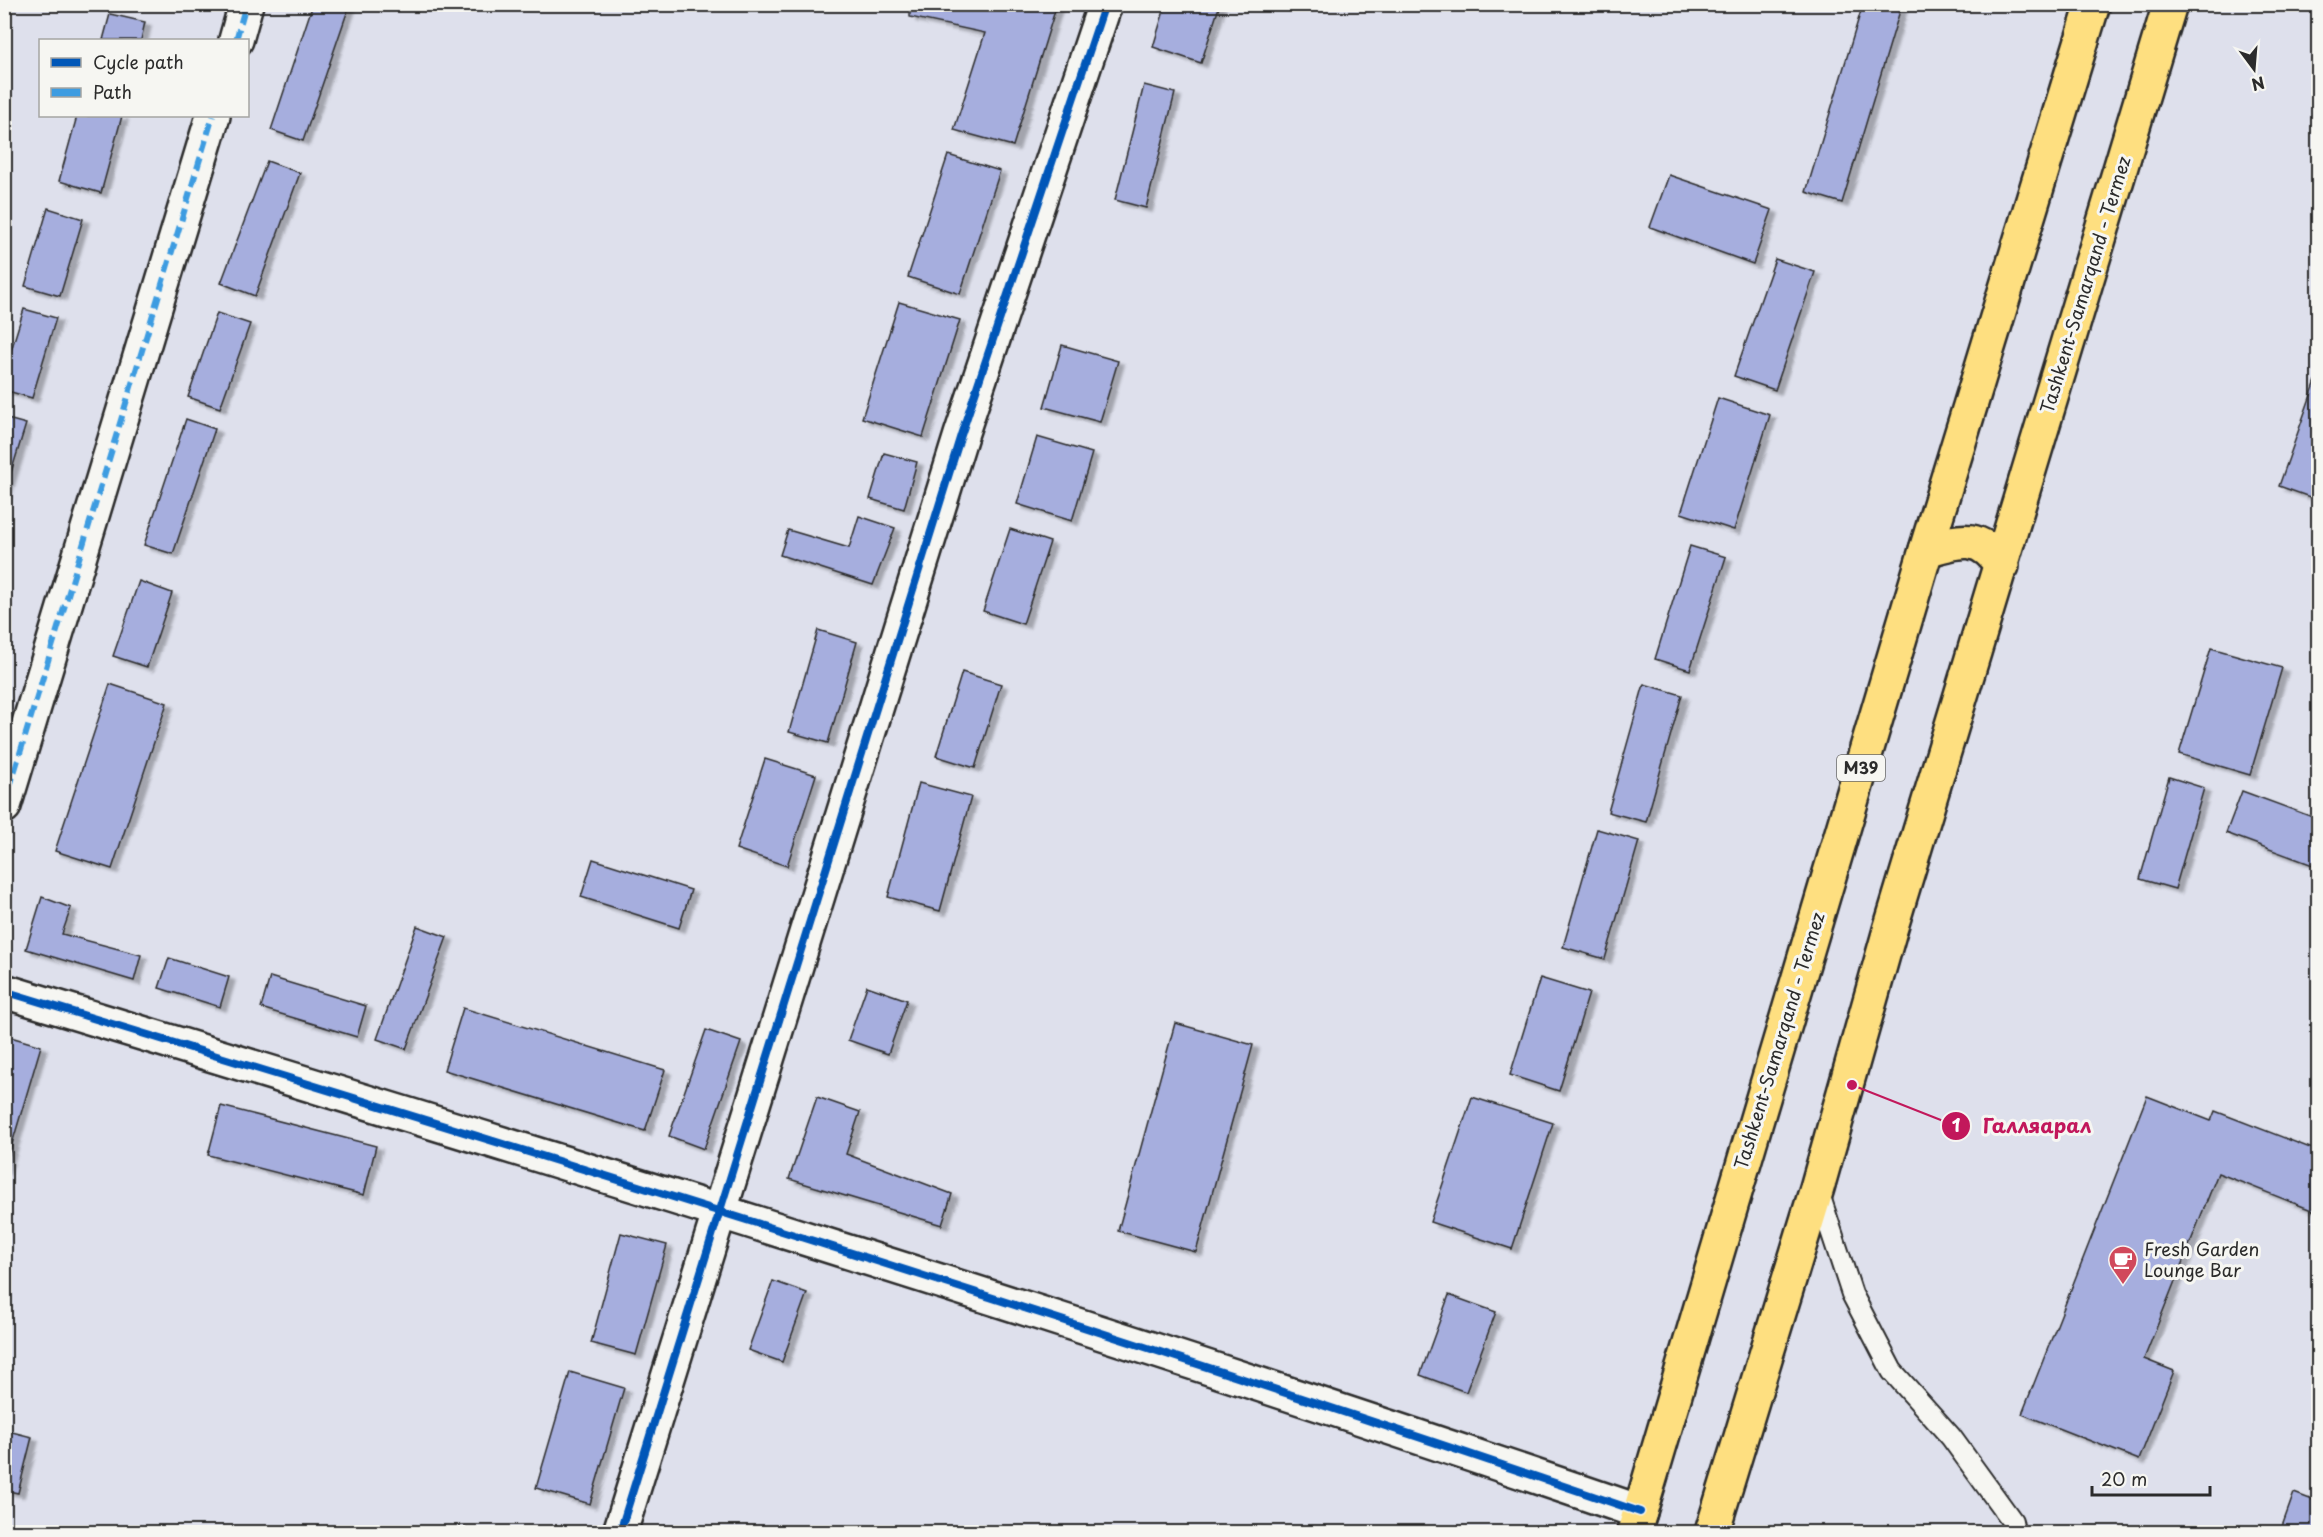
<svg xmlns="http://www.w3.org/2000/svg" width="2323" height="1537" font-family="'Playpen Sans',sans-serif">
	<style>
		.building { fill: #a6aede; stroke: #2b2b2b; stroke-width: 1.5; filter: url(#shadow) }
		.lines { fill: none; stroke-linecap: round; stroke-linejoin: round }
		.service-casing { stroke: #2b2b2b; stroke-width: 24 }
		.minor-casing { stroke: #2b2b2b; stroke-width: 38 }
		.trunk-casing { stroke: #2b2b2b; stroke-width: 38 }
		.service { stroke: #f6f6f2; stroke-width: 20 }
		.minor { stroke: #f6f6f2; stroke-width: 33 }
		.trunk { stroke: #fedf80; stroke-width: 33 }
		.quiet { stroke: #3d9ce1; stroke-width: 6; stroke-dasharray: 12 6; stroke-linecap: butt }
		.cycleway-casing { stroke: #f6f6f2; stroke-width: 11 }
		.cycleway { stroke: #0057b8; stroke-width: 8 }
		.labels { text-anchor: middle; stroke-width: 6; stroke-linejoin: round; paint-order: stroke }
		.shield { fill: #f6f6f2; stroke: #686867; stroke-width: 1.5 }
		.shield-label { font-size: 16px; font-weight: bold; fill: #2b2b2b }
		.street-label { font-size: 18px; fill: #2b2b2b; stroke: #f6f6f2 }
		.poi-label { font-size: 18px; fill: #2b2b2b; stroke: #f6f6f2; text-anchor: start }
		.leader { fill: none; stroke: #c2185b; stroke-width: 2 }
		.callout-dot { fill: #c2185b; stroke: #f6f6f2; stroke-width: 2 }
		.mark-label { font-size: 18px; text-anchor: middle; font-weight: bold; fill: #fff }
		.callout-label { font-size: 20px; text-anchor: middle; font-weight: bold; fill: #c2185b; stroke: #f6f6f2; stroke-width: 6; stroke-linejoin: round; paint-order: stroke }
	</style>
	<defs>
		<filter id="shadow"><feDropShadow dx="6" dy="4" stdDeviation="1.5" flood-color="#0004"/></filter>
	</defs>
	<rect width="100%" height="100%" fill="#dee0ec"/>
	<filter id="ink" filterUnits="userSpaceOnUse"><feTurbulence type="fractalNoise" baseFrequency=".0167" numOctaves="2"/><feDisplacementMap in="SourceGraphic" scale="12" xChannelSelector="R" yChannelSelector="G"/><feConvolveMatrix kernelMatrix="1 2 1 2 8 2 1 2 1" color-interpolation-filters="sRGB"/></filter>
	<g filter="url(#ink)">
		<g class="building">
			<path d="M313,4H350L303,141L271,130Z"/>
			<path d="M910,4H1057L1013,146L954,130L985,33L910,17Z"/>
			<path d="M1166,4H1220L1201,63L1153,47Z"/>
			<path d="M1863,4H1902L1842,203L1806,192Z"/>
			<path d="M110,14L145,22L141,40H103Z"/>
			<path d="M1144,85L1175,93L1146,208L1115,200Z"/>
			<path d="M77,116H122L101,193L59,181Z"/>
			<path d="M948,155L1000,171L960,294L908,277Z"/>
			<path d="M267,161L300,173L255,296L221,283Z"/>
			<path d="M1669,175L1772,210L1753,264L1650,227Z"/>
			<path d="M48,208L83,219L60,296L25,286Z"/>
			<path d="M1775,259L1815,272L1775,390L1734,376Z"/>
			<path d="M899,302L960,320L923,437L862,418Z"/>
			<path d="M24,309L56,318L32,398L4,390V373Z"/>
			<path d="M217,313L250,324L220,408L188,397Z"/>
			<path d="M1062,345L1118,361L1100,422L1044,407Z"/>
			<path d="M2318,375V500L2279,486Z"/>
			<path d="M1718,398L1770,415L1734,530L1681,513Z"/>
			<path d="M4,418L26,424L4,495Z"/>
			<path d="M186,419L215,429L173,554L144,545Z"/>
			<path d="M1037,437L1092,453L1072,521L1017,504Z"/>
			<path d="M884,453L917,462L904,509L870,499Z"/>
			<path d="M859,516L895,528L873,585L780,555L788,530L849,548Z"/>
			<path d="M1010,529L1050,542L1023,624L983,611Z"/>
			<path d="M1690,546L1726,557L1690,670L1655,659Z"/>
			<path d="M139,581L172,593L147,667L113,656Z"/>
			<path d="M818,630L857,642L828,743L789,732Z"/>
			<path d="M2211,648L2282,668L2250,775L2179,754Z"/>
			<path d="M962,672L1001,684L975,768L936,756Z"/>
			<path d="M110,684L167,703L112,869L55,851Z"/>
			<path d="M1644,684L1682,695L1646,822L1608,812Z"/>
			<path d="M765,759L816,775L787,866L736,849Z"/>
			<path d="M2169,777L2204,788L2175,889L2140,879Z"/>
			<path d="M919,783L971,797L940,911L888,897Z"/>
			<path d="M2242,791L2318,819V867L2226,833Z"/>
			<path d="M1597,829L1639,841L1605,959L1563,947Z"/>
			<path d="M593,859L691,890L679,928L581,897Z"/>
			<path d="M42,897L71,908L62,934L141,955L134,981L26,949Z"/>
			<path d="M417,926L447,937L406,1049L377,1039Z"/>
			<path d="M169,958L229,977L220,1007L159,988Z"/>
			<path d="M270,977L366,1006L357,1037L261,1008Z"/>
			<path d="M1540,978L1589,993L1559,1091L1510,1075Z"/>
			<path d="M867,986L907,1000L888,1054L848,1040Z"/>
			<path d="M463,1008L665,1070L645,1131L444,1070Z"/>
			<path d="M1175,1023L1253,1045L1196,1252L1118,1231Z"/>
			<path d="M706,1030L741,1042L704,1149L669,1136Z"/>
			<path d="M4,1035L41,1046L4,1171Z"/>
			<path d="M2147,1096L2211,1121L2215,1111L2318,1151V1200L2314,1211L2218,1173L2144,1359L2174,1371L2139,1460L2022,1414Z"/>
			<path d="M817,1097L860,1112L846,1154L952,1194L942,1225L789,1179Z"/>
			<path d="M1472,1097L1553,1123L1512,1249L1430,1222Z"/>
			<path d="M221,1106L376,1146L364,1195L208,1155Z"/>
			<path d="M621,1233L667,1245L636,1355L591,1343Z"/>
			<path d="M773,1281L807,1293L782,1362L748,1350Z"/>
			<path d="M1449,1295L1496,1312L1466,1392L1420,1375Z"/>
			<path d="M570,1372L624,1388L590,1504L536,1488Z"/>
			<path d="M4,1430L32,1437L18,1493L4,1490Z"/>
			<path d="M2294,1493L2318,1502V1532H2280Z"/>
		</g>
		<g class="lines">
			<g class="service-casing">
				<path id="service" d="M1818,1191L1852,1294L1892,1371L1951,1437L2012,1521L2014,1532"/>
			</g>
			<g class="minor-casing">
				<g id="minor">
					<path d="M236,40L246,4"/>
					<path d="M4,806L213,116"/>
					<path d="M4,991C552,1158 1098,1326 1640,1512"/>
					<path d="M620,1532L961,435L1105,4"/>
				</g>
			</g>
			<g class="trunk-casing">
				<g id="trunk">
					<path d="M1926,550C1960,540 1979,532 2002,566"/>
					<path d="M1634,1532L1926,550L2093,4"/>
					<path d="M1712,1532L1817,1188L1890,930L2170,4"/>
				</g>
			</g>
			<use href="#service" class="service"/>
			<use href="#minor" class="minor"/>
			<use href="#trunk" class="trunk"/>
			<g class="quiet">
				<path d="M236,40L246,4"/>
				<path d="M4,806L213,116"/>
			</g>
			<g class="cycleway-casing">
				<g id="cycleway">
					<path d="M4,991C552,1158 1098,1326 1640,1512"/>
					<path d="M620,1532L961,435L1105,4"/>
				</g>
			</g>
			<use href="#cycleway" class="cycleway"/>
		</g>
	</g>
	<defs>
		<g id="cafe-pin" transform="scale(1.5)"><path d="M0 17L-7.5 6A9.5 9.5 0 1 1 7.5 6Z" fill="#d1495b" stroke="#f6f6f2"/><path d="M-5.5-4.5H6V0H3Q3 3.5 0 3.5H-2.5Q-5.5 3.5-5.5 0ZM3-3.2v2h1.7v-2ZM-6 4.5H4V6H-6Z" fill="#fff"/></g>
	</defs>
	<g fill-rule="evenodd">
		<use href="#cafe-pin" x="2123" y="1260"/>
	</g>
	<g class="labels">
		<rect class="shield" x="1837" y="755" width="48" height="26" rx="4.5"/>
		<g class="shield-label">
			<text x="1861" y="774">M39</text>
		</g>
		<g class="street-label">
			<text transform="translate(2086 285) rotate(-73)" y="6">Tashkent-Samarqand - Termez</text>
			<text transform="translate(1780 1041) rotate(-73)" y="6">Tashkent-Samarqand - Termez</text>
		</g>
		<g class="poi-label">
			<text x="2144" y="1256">Fresh Garden<tspan x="2144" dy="21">Lounge Bar</tspan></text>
		</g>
	</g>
	<path class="leader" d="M1852 1085L1956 1126"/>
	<g class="callout-dot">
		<circle cx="1852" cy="1085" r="6"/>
		<circle cx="1956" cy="1126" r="15"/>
	</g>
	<g class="mark-label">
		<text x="1956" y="1132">1</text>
	</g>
	<g class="callout-label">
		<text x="2037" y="1133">Галляарал</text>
	</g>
	<rect width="2323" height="1537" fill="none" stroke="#f6f6f2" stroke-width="24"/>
	<rect x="12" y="12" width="2299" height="1513" fill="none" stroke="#2b2b2b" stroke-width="2" filter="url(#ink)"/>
	<rect x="39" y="39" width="210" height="78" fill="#f6f6f2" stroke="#a5a5a2" stroke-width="1.5"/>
	<rect x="51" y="58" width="30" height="9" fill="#0057b8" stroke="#a5a5a2" stroke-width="1.5"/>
	<text x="93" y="69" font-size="18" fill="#2b2b2b">Cycle path</text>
	<rect x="51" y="88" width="30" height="9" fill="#3d9ce1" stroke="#a5a5a2" stroke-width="1.5"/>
	<text x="93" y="99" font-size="18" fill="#2b2b2b">Path</text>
	<g transform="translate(2254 69) rotate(164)" stroke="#f6f6f2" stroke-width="4.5" paint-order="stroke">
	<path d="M0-4.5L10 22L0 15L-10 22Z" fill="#2b2b2b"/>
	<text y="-9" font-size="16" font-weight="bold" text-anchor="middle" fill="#2b2b2b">N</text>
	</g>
	<path d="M2092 1486v9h118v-9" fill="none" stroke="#2b2b2b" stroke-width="3"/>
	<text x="2101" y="1486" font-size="18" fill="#2b2b2b" stroke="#f6f6f2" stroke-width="4.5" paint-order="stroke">20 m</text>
</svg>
